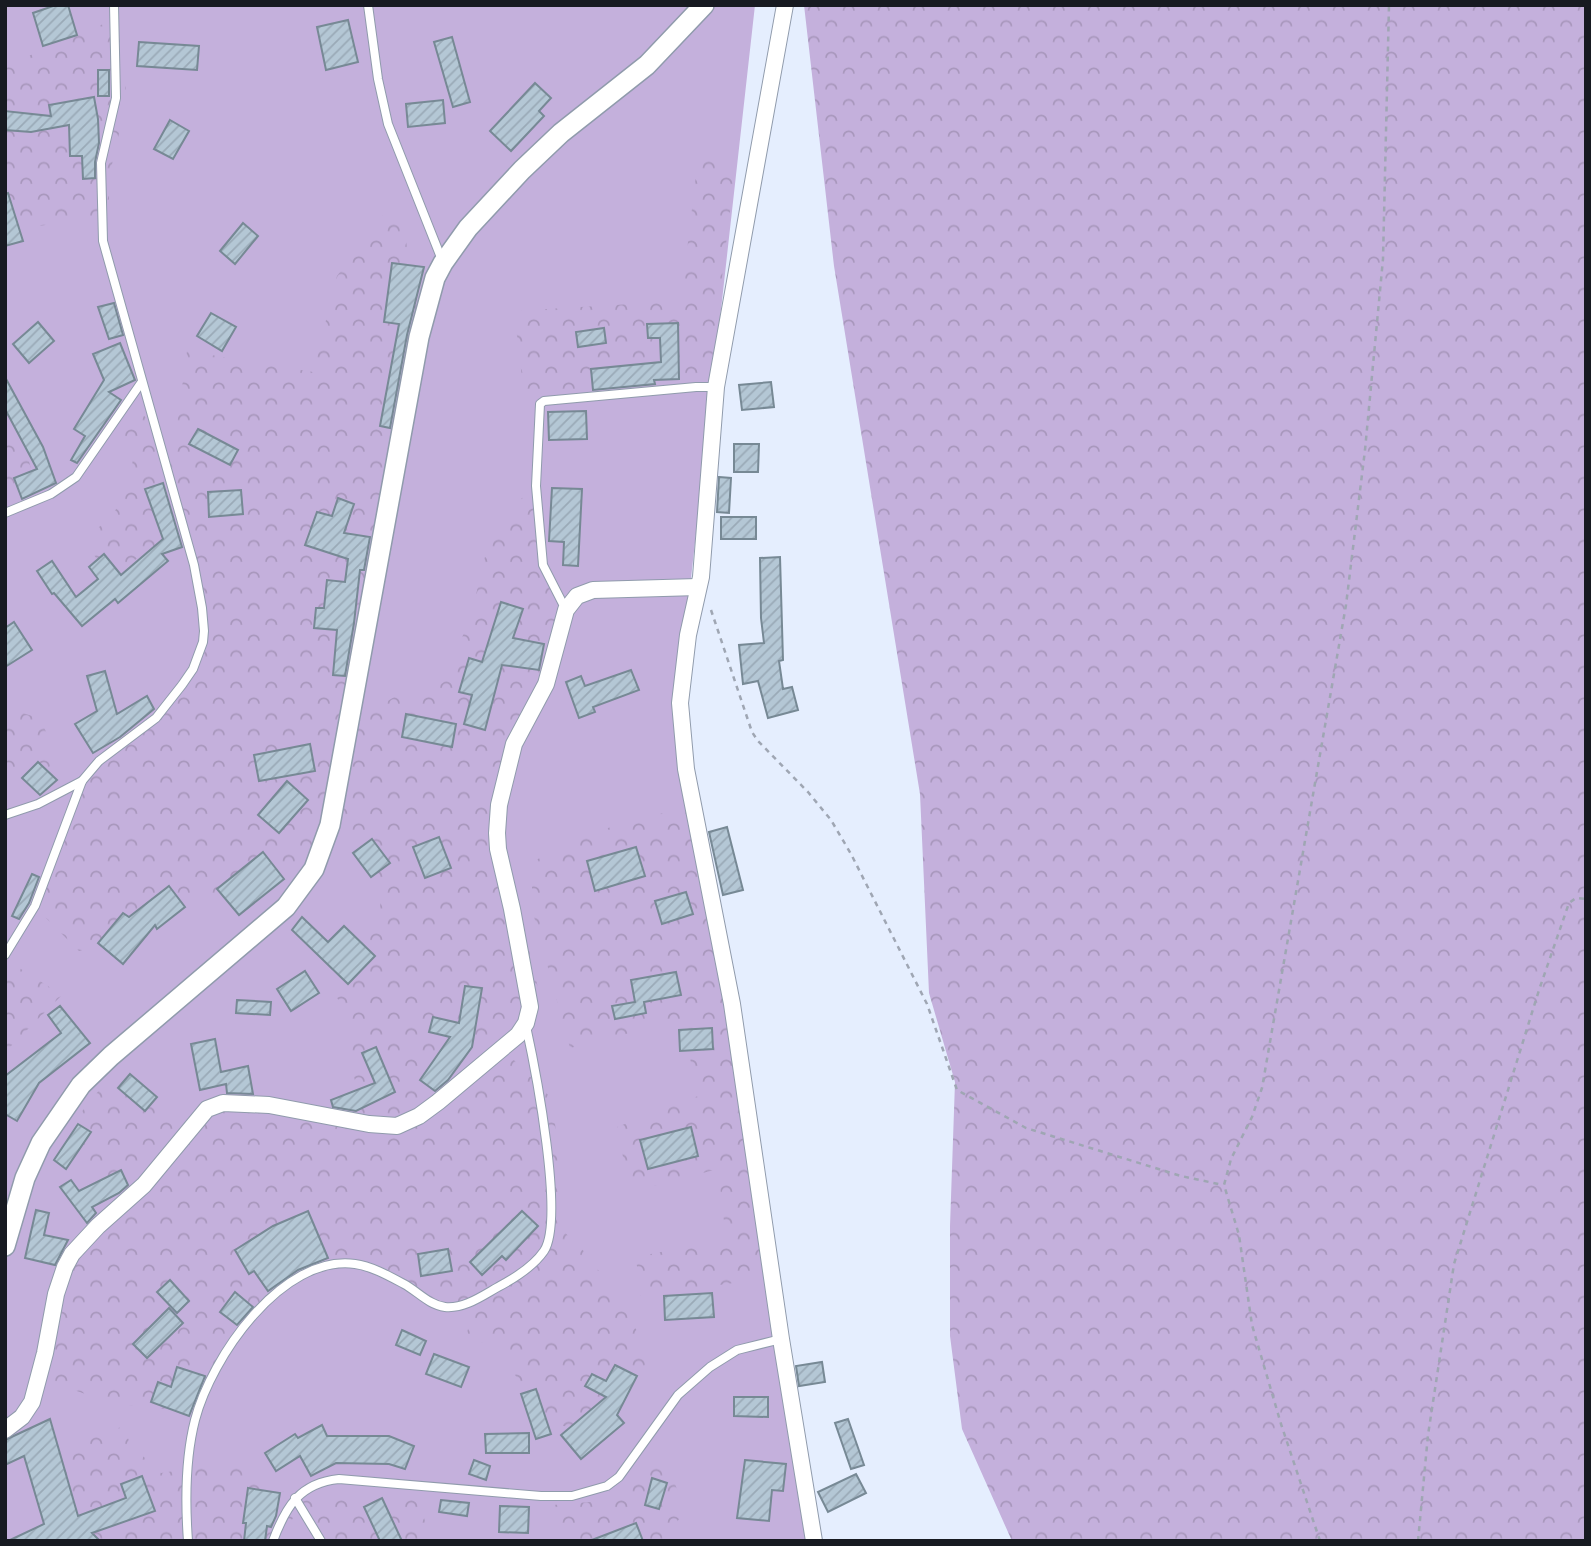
<svg xmlns="http://www.w3.org/2000/svg" width="1591" height="1546" font-family="Overpass,sans-serif">
	<style>
		.grass { fill: #c4b0dc }
		.forest { fill: url(#forest-crowns) }
		.building { fill: url(#building-hatch); stroke: #778995; stroke-width: 2 }
		.lines { fill: none; stroke-linecap: round; stroke-linejoin: round }
		.service-casing { stroke: #909bac; stroke-width: 10 }
		.minor-casing { stroke: #909bac; stroke-width: 18 }
		.tertiary-casing { stroke: #909bac; stroke-width: 22 }
		.path { stroke: #9fa6b3; stroke-width: 2.5; stroke-dasharray: 5 5; stroke-linecap: butt }
		.service { stroke: #fff; stroke-width: 8 }
		.minor { stroke: #fff; stroke-width: 16 }
		.tertiary { stroke: #fff; stroke-width: 19 }
	</style>
	<defs>
		<pattern id="forest-crowns" width="20" height="18" patternUnits="userSpaceOnUse" patternTransform="scale(1.75)"><rect width="20" height="18" fill="#c4b0dc"/><path d="M2 6a3 3 0 1 1 6 0M12 15a3 3 0 1 1 6 0" fill="none" stroke="#a897bc"/></pattern>
		<pattern id="building-hatch" width="6" height="6" patternUnits="userSpaceOnUse" patternTransform="scale(1.75)"><rect width="6" height="6" fill="#b4c7d5"/><path d="M-1 1l2-2M0 6l6-6M5 7l2-2" fill="none" stroke="#9aaab7"/></pattern>
	</defs>
	<rect width="100%" height="100%" fill="#e5eefe"/>
	<path class="grass" d="M5,5H755L690,587L673,696L678,763L703,860L813,1541H5Z"/>
	<g class="forest">
		<path d="M804,5H1586V1541H1012L962,1429L950,1336V1226L955,1082L929,993L920,794L834,266Z"/>
		<path d="M122,16L126,87L122,120L109,178V214L5,232V66Z"/>
		<path d="M698,158L736,162L710,376L524,394L514,311L681,301Z"/>
		<path d="M395,199L404,220L411,287L428,293L342,728L396,696L443,683L471,616L488,544L533,483L541,572L563,607L544,675L514,742L503,841L539,992L534,1026L506,1052L553,1100L560,1181V1228L582,1249L625,1305L650,1360L586,1428L540,1424L517,1378L495,1344L465,1340L474,1307H436L395,1280L354,1265L323,1268L287,1287L264,1309L229,1351L198,1412L114,1404L51,1382L44,1329L71,1263L127,1204L59,1140L104,1084L166,1113L184,1139L225,1106L364,1125L354,1076L345,1013L328,980L347,947L380,913L381,881L331,812L309,862L242,889L171,907L121,939L79,951L38,910L58,861L71,809L83,781L132,735L167,710L188,687L205,651V605L170,475L187,351L313,372L337,276Z"/>
		<path d="M5,407L15,411L35,483L5,497Z"/>
		<path d="M142,413L150,423L175,532L109,578L83,538C117,518 128,496 133,458L110,438Z"/>
		<path d="M5,707L41,719L58,763L5,786Z"/>
		<path d="M689,808L703,860L770,1278L640,1296L636,1257L726,1239L718,1169L630,1192L617,1127L698,1096L682,1020L570,1048L533,913L531,862L624,821Z"/>
		<path d="M5,959L62,995L5,1052Z"/>
		<path d="M124,1426L130,1444L161,1473L234,1462L301,1502L330,1493L418,1498L431,1541H320L296,1512L281,1541H69L49,1465L81,1441Z"/>
		<path d="M664,1454L685,1511L663,1541H559L553,1505L590,1502L629,1481Z"/>
	</g>
	<g class="building">
		<path d="M56,5H68L77,35L43,46L33,13Z"/>
		<path d="M348,20L358,62L326,70L317,27Z"/>
		<path d="M452,37L470,102L453,107L434,42Z"/>
		<path d="M139,42L199,46L197,70L137,66Z"/>
		<rect x="98" y="70" width="11" height="26"/>
		<path d="M535,83L551,98L539,111L544,116L511,151L490,131Z"/>
		<path d="M94,97L98,119L99,143L95,162V178L83,179L82,156H70L69,125L31,132L5,130V111L51,116L49,105Z"/>
		<path d="M443,100L445,123L408,127L406,104Z"/>
		<path d="M170,120L189,131L173,159L154,149Z"/>
		<path d="M8,193L23,241L5,246V194Z"/>
		<path d="M243,223L258,236L235,264L220,251Z"/>
		<path d="M392,263L424,267L407,335L390,428L380,426L399,324L384,322Z"/>
		<path d="M114,303L123,335L109,339L98,307Z"/>
		<path d="M211,313L236,327L222,351L197,336Z"/>
		<path d="M38,322L54,341L29,363L13,344Z"/>
		<path d="M678,323L679,379L654,380L655,384L593,390L591,369L661,362L660,338H648L647,324Z"/>
		<path d="M604,328L606,343L578,347L576,332Z"/>
		<path d="M120,343L135,380L109,392L121,400L77,463L71,460L85,436L74,429L104,380L93,354Z"/>
		<path d="M5,377L43,447L56,483L22,499L14,478L37,469L5,409Z"/>
		<path d="M771,382L774,407L742,410L739,385Z"/>
		<path d="M586,411L587,439L549,440L548,412Z"/>
		<path d="M198,429L238,450L230,465L189,444Z"/>
		<path d="M734,444H759L758,472H734Z"/>
		<path d="M719,477L731,478L729,513L717,512Z"/>
		<path d="M163,483L182,547L162,554L168,561L118,603L115,599L82,626L54,593L52,594L37,571L52,561L76,597L98,579L89,567L104,554L121,575L163,539L145,489Z"/>
		<path d="M552,488L582,489L578,566L563,565L564,542L549,541Z"/>
		<path d="M241,490L243,514L209,517L208,492Z"/>
		<path d="M338,498L354,504L344,533L370,537L364,570H360L354,623L345,676L333,675L337,630L314,628L316,608H324L327,580L345,582L348,559L305,545L317,512L332,516Z"/>
		<rect x="721" y="517" width="35" height="22"/>
		<path d="M780,557L783,660L779,661L783,689L792,687L798,710L768,718L758,681L743,684L739,645L764,643L761,618L760,558Z"/>
		<path d="M501,602L523,609L513,638L544,644L539,670L502,665L485,730L464,724L472,695L459,692L469,658L482,662Z"/>
		<path d="M14,622L32,650L5,667V628Z"/>
		<path d="M631,670L639,690L593,707L595,712L579,718L566,682L581,676L585,686Z"/>
		<path d="M105,671L117,714L147,696L154,709L120,737L93,753L75,724L97,711L87,676Z"/>
		<path d="M406,714L456,724L452,747L402,737Z"/>
		<path d="M310,744L315,771L259,781L254,755Z"/>
		<path d="M38,762L57,780L40,795L22,778Z"/>
		<path d="M287,781L308,800L279,833L258,815Z"/>
		<path d="M727,827L743,890L723,895L709,832Z"/>
		<path d="M439,837L451,868L425,878L413,847Z"/>
		<path d="M372,839L390,863L371,877L353,853Z"/>
		<path d="M636,847L645,876L595,891L587,861Z"/>
		<path d="M263,852L284,879L239,915L217,889Z"/>
		<path d="M32,874L39,877L29,903L19,919L12,916Z"/>
		<path d="M169,886L185,907L157,929L155,925L123,964L98,943L123,913L129,917Z"/>
		<path d="M686,892L693,914L662,924L655,901Z"/>
		<path d="M302,917L328,942L344,926L375,956L348,984L292,930Z"/>
		<path d="M305,971L319,993L291,1011L277,989Z"/>
		<path d="M676,972L681,995L644,1002L646,1013L615,1019L612,1006L635,1002L631,980Z"/>
		<path d="M465,986L482,988L472,1047L448,1080L435,1091L420,1080L450,1037L429,1032L433,1017L459,1023Z"/>
		<path d="M237,1000L271,1002L270,1015L236,1013Z"/>
		<path d="M60,1006L90,1043L39,1083L17,1121L5,1114V1076L61,1033L48,1015Z"/>
		<path d="M712,1028L713,1049L680,1051L679,1030Z"/>
		<path d="M215,1039L221,1072L248,1066L253,1094L227,1093L226,1084L200,1090L191,1044Z"/>
		<path d="M376,1047L395,1092L356,1111L333,1107L331,1100L375,1083L362,1053Z"/>
		<path d="M130,1074L157,1097L145,1111L118,1088Z"/>
		<path d="M78,1124L91,1132L66,1169L54,1160Z"/>
		<path d="M691,1127L698,1156L648,1169L640,1140Z"/>
		<path d="M121,1170L128,1185L119,1193L92,1207L96,1213L87,1223L60,1187L71,1180L79,1191Z"/>
		<path d="M36,1210L49,1213L44,1235L68,1240L55,1265L25,1258Z"/>
		<path d="M308,1211L328,1258L298,1270L268,1291L254,1271L249,1274L235,1250L273,1226Z"/>
		<path d="M522,1211L538,1226L506,1260L502,1256L482,1275L470,1262Z"/>
		<path d="M448,1249L452,1271L421,1276L418,1254Z"/>
		<path d="M170,1280L189,1301L177,1313L157,1292Z"/>
		<path d="M235,1292L253,1307L237,1325L220,1312Z"/>
		<path d="M712,1293L714,1317L665,1320L664,1296Z"/>
		<path d="M169,1308L183,1323L147,1358L133,1344Z"/>
		<path d="M402,1330L426,1341L420,1355L396,1345Z"/>
		<path d="M434,1354L469,1367L461,1387L426,1374Z"/>
		<path d="M822,1362L825,1382L799,1386L796,1366Z"/>
		<path d="M615,1365L637,1376L617,1415L624,1423L581,1459L561,1435L606,1397L585,1386L592,1374L606,1381Z"/>
		<path d="M177,1367L205,1376L189,1416L151,1402L158,1382L171,1387Z"/>
		<path d="M536,1389L551,1434L536,1439L521,1394Z"/>
		<path d="M734,1397H768V1417L734,1416Z"/>
		<path d="M50,1419L78,1516L126,1498L121,1484L142,1476L155,1511L92,1533L100,1541H8L44,1524L24,1456L5,1465V1440Z"/>
		<path d="M848,1419L864,1465L851,1469L835,1423Z"/>
		<path d="M322,1425L327,1436H389L414,1446L405,1469L389,1464L336,1463L311,1476L300,1456L276,1471L265,1453L295,1434L298,1438Z"/>
		<path d="M529,1433V1453H486L485,1434Z"/>
		<path d="M474,1460L490,1466L486,1480L469,1474Z"/>
		<path d="M745,1460L786,1464L783,1491L772,1490L769,1521L737,1518Z"/>
		<path d="M856,1474L866,1493L828,1512L818,1492Z"/>
		<path d="M652,1478L667,1483L659,1509L645,1505Z"/>
		<path d="M248,1488L280,1493L276,1516L271,1527L267,1526L265,1541H244L246,1523H243Z"/>
		<path d="M382,1498L402,1541H380L364,1507Z"/>
		<path d="M441,1500L469,1503L467,1516L439,1512Z"/>
		<path d="M500,1506L529,1507L528,1533L499,1532Z"/>
		<path d="M636,1523L643,1541H593L592,1540Z"/>
	</g>
	<g class="lines">
		<g class="service-casing">
			<g id="service">
				<path d="M368,5L378,79L388,124L442,260"/>
				<path d="M5,513L51,494L76,477L141,383"/>
				<path d="M566,610L543,565L536,486L540,404L544,401L696,387H716"/>
				<path d="M5,815L38,804L82,781"/>
				<path d="M5,955L35,906L82,781L99,761L156,718L182,685L193,669L203,642L204,631L202,608L194,565L103,241L101,163L116,98L114,5"/>
				<path d="M295,1498L321,1541"/>
				<path d="M188,1541C185,1500 185,1459 195,1420C211,1358 282,1254 355,1264C371,1266 389,1276 404,1284C417,1291 429,1305 445,1307C464,1309 482,1296 498,1287C515,1278 533,1267 544,1251C565,1219 535,1067 526,1026"/>
				<path d="M273,1541C286,1506 300,1483 339,1479L541,1496H572L607,1486L619,1477L678,1395L710,1367L737,1350L781,1339"/>
			</g>
		</g>
		<g class="minor-casing">
			<g id="minor">
				<path d="M785,5L716,387L701,577L688,635L680,703L686,769L732,1004L781,1339L814,1541"/>
				<path d="M5,1430L22,1417L32,1402L45,1353L56,1294L65,1267L72,1254L98,1226L144,1185L207,1109L223,1103L269,1105L369,1124L397,1126L419,1116L438,1102L518,1035L526,1023L530,1007L512,909L498,849L497,833L499,805L514,744L546,684L566,610L577,596L593,590L698,587"/>
			</g>
		</g>
		<g class="tertiary-casing">
			<path id="tertiary" d="M5,1246L25,1178L41,1143L81,1085L111,1056L286,907L314,869L330,825L419,337L435,278L443,263L468,228L522,170L561,133L647,65L704,5"/>
		</g>
		<g class="path">
			<path d="M711,610L752,732L758,741L808,792L831,820L851,854L927,1004L957,1090L1026,1128L1181,1176L1223,1185"/>
			<path d="M1320,1541L1281,1424L1252,1325L1239,1235L1224,1185L1231,1159L1252,1117L1262,1088L1346,605L1365,450L1383,259L1389,5"/>
			<path d="M1418,1541L1428,1435L1454,1264L1539,990L1569,903L1576,898L1586,899"/>
		</g>
		<use href="#service" class="service"/>
		<use href="#minor" class="minor"/>
		<use href="#tertiary" class="tertiary"/>
	</g>
	<rect width="1591" height="1546" fill="none" stroke="#171a21" stroke-width="14"/>
</svg>
